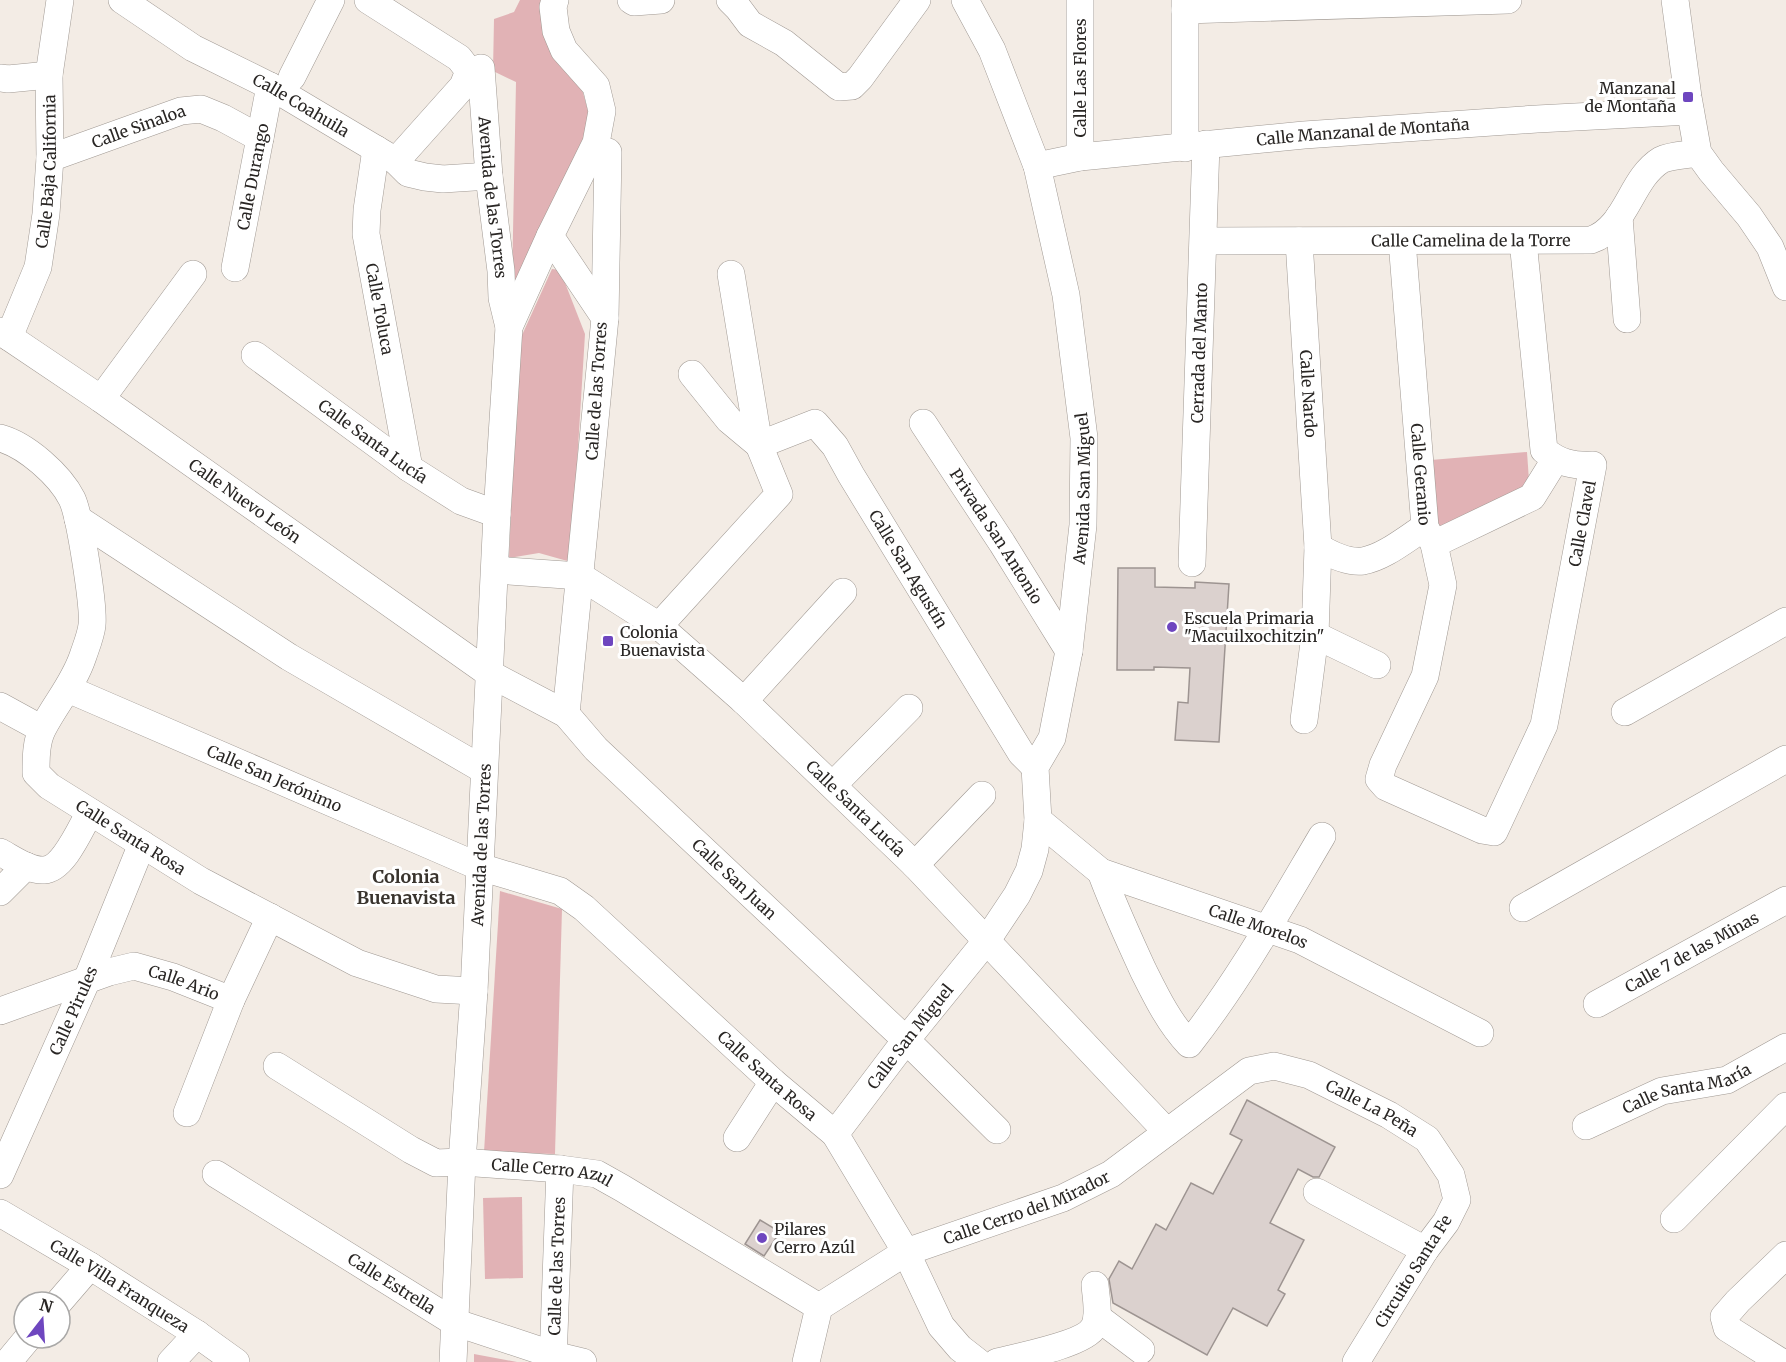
<svg xmlns="http://www.w3.org/2000/svg" width="1786" height="1362" font-family="Merriweather,serif">
	<style>
		.green { fill: #e1b2b5 }
		.building { fill: #dbd1ce; stroke: #9d9491; stroke-width: 1.5 }
		.lines { fill: none; stroke-linecap: round; stroke-linejoin: round }
		.minor-casing { stroke: #a09993; stroke-width: 28 }
		.minor { stroke: #fff; stroke-width: 27 }
		.poi-dot { fill: #6e46bf; stroke: #fff; stroke-width: 2 }
		.labels { text-anchor: middle; stroke-width: 6; stroke-linejoin: round; paint-order: stroke }
		.street-label { font-size: 16px; fill: #292624; stroke: #fff }
		.poi-label { font-size: 16px; fill: #292624; stroke: #fff; text-anchor: start }
		.neighbourhood-label { font-size: 18px; font-weight: bold; fill: #39342e; stroke: #fff }
	</style>
	<rect width="100%" height="100%" fill="#f3ece5"/>
	<g class="green">
		<path d="M520,0H550L582,89L588,111L587,134L522,282L512,283L516,82L493,71L494,19L514,12Z"/>
		<path d="M552,269L560,270L585,334L571,562L539,553L509,558L518,344Z"/>
		<path d="M1527,452L1530,495L1439,535L1431,460Z"/>
		<path d="M500,891L562,909L555,1154L484,1152Z"/>
		<path d="M522,1197L523,1278L485,1279L483,1198Z"/>
		<path d="M474,1354L517,1362H474Z"/>
	</g>
	<g class="building">
		<path d="M1118,568H1155V587L1195,588V582L1229,584L1219,742L1175,740L1178,702L1188,703L1190,668L1154,667V670H1117Z"/>
		<path d="M1247,1100L1335,1147L1319,1177H1313L1298,1169L1270,1223L1304,1240L1278,1290L1285,1294L1267,1326L1233,1308L1207,1355L1113,1303L1109,1279L1119,1261L1132,1269L1156,1224L1166,1230L1191,1183L1213,1194L1242,1140L1230,1134Z"/>
		<path d="M760,1220L780,1232L764,1256L745,1244Z"/>
	</g>
	<g class="lines">
		<g class="minor-casing">
			<g id="minor">
				<path id="s1" d="M122,0L193,48L270,86L396,161L408,173L425,177L443,179L489,176"/>
				<path d="M368,0L459,58L469,71L463,86L396,161"/>
				<path d="M555,0L553,7L556,31L564,50L596,86L602,111L596,143L550,236L605,318L566,714"/>
				<path d="M631,0L634,2L661,0"/>
				<path d="M730,0L738,8L750,24L784,43L839,87L852,86L860,78L917,0"/>
				<path d="M1675,0L1688,97L1698,153L1711,171L1749,216L1770,247L1786,287"/>
				<path d="M1185,10L1508,0"/>
				<path id="s2" d="M481,68L489,176L501,271L502,298L509,327"/>
				<path d="M292,77L331,0"/>
				<path d="M0,78L8,79L49,75"/>
				<path d="M1185,148V0"/>
				<path id="s3" d="M376,149L367,210L366,234L409,468"/>
				<path d="M1080,157V0"/>
				<path id="s4" d="M50,158L181,111L201,109L223,118L260,138"/>
				<path id="s5" d="M1037,166L1080,157L1304,135L1537,119L1690,111"/>
				<path d="M1619,217L1627,319"/>
				<path id="s6" d="M1204,241L1591,240C1627,228 1630,179 1661,160C1671,155 1687,155 1698,153"/>
				<path id="s7" d="M1299,241L1318,547L1315,635L1304,720"/>
				<path id="s8" d="M1402,241L1425,527L1434,544L1443,585L1425,676L1383,765L1379,779L1386,787L1482,830L1494,832L1544,725L1593,465C1573,466 1559,463 1544,450L1523,241"/>
				<path id="s9" d="M235,268L270,86"/>
				<path d="M731,274L759,445"/>
				<path d="M605,318L608,152"/>
				<path id="s10" d="M0,331L101,399L490,674L566,714L596,749L906,1040L997,1130"/>
				<path id="s11" d="M9,337L38,267L46,214L50,158L49,75L60,0"/>
				<path id="s12" d="M255,355L409,468L461,501L497,514"/>
				<path d="M101,399L193,274"/>
				<path id="s13" d="M923,423L1002,543L1069,651"/>
				<path id="s14" d="M0,438C26,445 60,475 72,499C80,516 94,606 92,625C91,635 86,647 83,656C74,683 56,703 43,728C36,741 36,758 36,773L49,786L201,881L357,963L436,989L474,991"/>
				<path id="s15" d="M759,445L815,423L835,446L851,475L1021,753L1035,767"/>
				<path d="M78,519L289,657L484,770"/>
				<path d="M1434,544L1532,497L1555,460"/>
				<path d="M1318,547C1330,554 1348,563 1363,561C1385,557 1407,538 1425,527"/>
				<path id="s16" d="M1192,563L1206,144"/>
				<path id="s17" d="M495,570L580,576L659,626L744,701L915,865L1167,1132"/>
				<path d="M659,626L779,494L759,445L729,420L692,374"/>
				<path d="M1315,635L1377,665"/>
				<path id="s18" d="M68,689L480,867L560,891L584,908L773,1082L835,1134L906,1252L941,1326L960,1348L978,1362"/>
				<path d="M744,701L843,592"/>
				<path d="M0,706L42,729"/>
				<path d="M1625,712L1786,621"/>
				<path d="M833,785L909,708"/>
				<path id="s19" d="M1038,820L1101,872L1300,940L1480,1033"/>
				<path d="M0,852C13,859 29,871 44,870C64,869 81,827 90,812"/>
				<path d="M915,865L982,795"/>
				<path d="M1101,872C1113,905 1128,937 1143,970C1156,996 1169,1023 1189,1044C1240,979 1280,907 1322,836"/>
				<path d="M0,892L26,866"/>
				<path d="M1523,908L1786,759"/>
				<path id="s20" d="M1597,1004L1786,900"/>
				<path id="s21" d="M0,1011L109,972L134,966L173,977L231,1000"/>
				<path id="s22" d="M277,1066L411,1150L436,1163L462,1162L560,1169L597,1174L622,1188L819,1307"/>
				<path d="M187,1113L231,1000L270,917"/>
				<path id="s23" d="M1586,1126L1662,1091L1727,1080L1786,1047"/>
				<path id="s24" d="M835,1134L906,1040L987,940L1017,895L1029,871L1035,849L1038,820L1035,767L1052,738L1069,651L1083,525L1084,438L1066,295L1037,166L992,50L965,0"/>
				<path d="M737,1138L773,1082"/>
				<path id="s25" d="M216,1174L454,1322L554,1355L583,1362"/>
				<path id="s26" d="M0,1175L86,982L142,844"/>
				<path d="M1317,1192L1425,1250"/>
				<path id="s27" d="M0,1213L90,1266L197,1334L236,1362"/>
				<path d="M1674,1219L1786,1106"/>
				<path d="M59,1302L90,1266"/>
				<path d="M1097,1317L1141,1350"/>
				<path d="M8,1362L28,1338"/>
				<path d="M171,1362L197,1334"/>
				<path id="s28" d="M453,1362L462,1162L474,991L497,514L509,327L550,236"/>
				<path id="s29" d="M553,1362L560,1169"/>
				<path id="s30" d="M806,1362L819,1307L906,1252L1063,1198L1111,1174L1249,1071L1274,1066L1309,1075L1389,1115L1427,1139L1451,1175L1457,1200L1446,1222L1425,1250L1356,1362"/>
				<path d="M997,1362C1017,1357 1085,1344 1094,1327C1100,1316 1096,1298 1095,1285"/>
				<path d="M1781,1362L1727,1328L1724,1317L1738,1301L1786,1255"/>
			</g>
		</g>
		<use href="#minor" class="minor"/>
	</g>
	<g class="poi-dot">
		<rect x="1682" y="91" width="12" height="12" rx="3"/>
		<circle cx="1172" cy="627" r="6"/>
		<rect x="602" y="635" width="12" height="12" rx="3"/>
		<circle cx="762" cy="1238" r="6"/>
	</g>
	<g class="labels">
		<g class="street-label">
			<text transform="translate(1080 78) rotate(-90)" y="6">Calle Las Flores</text>
			<text dy="6" stroke="none"><textPath href="#s1" startOffset="208">Calle Coahuila</textPath></text>
			<text dy="6" stroke="none"><textPath href="#s4" startOffset="94">Calle Sinaloa</textPath></text>
			<text dy="6" stroke="none"><textPath href="#s5" startOffset="328">Calle Manzanal de Montaña</textPath></text>
			<text dy="6" stroke="none"><textPath href="#s11" startOffset="172">Calle Baja California</textPath></text>
			<text dy="6" stroke="none"><textPath href="#s9" startOffset="93">Calle Durango</textPath></text>
			<text dy="6" stroke="none"><textPath href="#s2" startOffset="130">Avenida de las Torres</textPath></text>
			<text dy="6" stroke="none"><textPath href="#s6" startOffset="267">Calle Camelina de la Torre</textPath></text>
			<text dy="6" stroke="none"><textPath href="#s3" startOffset="162">Calle Toluca</textPath></text>
			<text dy="6" stroke="none"><textPath href="#s16" startOffset="210">Cerrada del Manto</textPath></text>
			<text transform="translate(596 391) rotate(-86)" y="6">Calle de las Torres</text>
			<text dy="6" stroke="none"><textPath href="#s7" startOffset="153">Calle Nardo</textPath></text>
			<text dy="6" stroke="none"><textPath href="#s12" startOffset="146">Calle Santa Lucía</textPath></text>
			<text dy="6" stroke="none"><textPath href="#s8" startOffset="234">Calle Geranio</textPath></text>
			<text dy="6" stroke="none"><textPath href="#s24" startOffset="718">Avenida San Miguel</textPath></text>
			<text dy="6" stroke="none"><textPath href="#s10" startOffset="298">Calle Nuevo León</textPath></text>
			<text dy="6" stroke="none"><textPath href="#s8" startOffset="1005">Calle Clavel</textPath></text>
			<text dy="6" stroke="none"><textPath href="#s13" startOffset="135">Privada San Antonio</textPath></text>
			<text dy="6" stroke="none"><textPath href="#s15" startOffset="234">Calle San Agustín</textPath></text>
			<text dy="6" stroke="none"><textPath href="#s18" startOffset="225">Calle San Jerónimo</textPath></text>
			<text dy="6" stroke="none"><textPath href="#s17" startOffset="447">Calle Santa Lucía</textPath></text>
			<text dy="6" stroke="none"><textPath href="#s14" startOffset="500">Calle Santa Rosa</textPath></text>
			<text dy="6" stroke="none"><textPath href="#s28" startOffset="518">Avenida de las Torres</textPath></text>
			<text dy="6" stroke="none"><textPath href="#s10" startOffset="920">Calle San Juan</textPath></text>
			<text dy="6" stroke="none"><textPath href="#s19" startOffset="248">Calle Morelos</textPath></text>
			<text dy="6" stroke="none"><textPath href="#s20" startOffset="108">Calle 7 de las Minas</textPath></text>
			<text dy="6" stroke="none"><textPath href="#s21" startOffset="194">Calle Ario</textPath></text>
			<text dy="6" stroke="none"><textPath href="#s26" startOffset="180">Calle Pirules</textPath></text>
			<text dy="6" stroke="none"><textPath href="#s24" startOffset="123">Calle San Miguel</textPath></text>
			<text dy="6" stroke="none"><textPath href="#s18" startOffset="810">Calle Santa Rosa</textPath></text>
			<text dy="6" stroke="none"><textPath href="#s23" startOffset="108">Calle Santa María</textPath></text>
			<text dy="6" stroke="none"><textPath href="#s30" startOffset="684">Calle La Peña</textPath></text>
			<text dy="6" stroke="none"><textPath href="#s22" startOffset="303">Calle Cerro Azul</textPath></text>
			<text dy="6" stroke="none"><textPath href="#s30" startOffset="288">Calle Cerro del Mirador</textPath></text>
			<text dy="6" stroke="none"><textPath href="#s29" startOffset="96">Calle de las Torres</textPath></text>
			<text transform="translate(1413 1271) rotate(-58)" y="6">Circuito Santa Fe</text>
			<text dy="6" stroke="none"><textPath href="#s25" startOffset="207">Calle Estrella</textPath></text>
			<text dy="6" stroke="none"><textPath href="#s27" startOffset="140">Calle Villa Franqueza</textPath></text>
		</g>
		<g class="poi-label">
			<text x="1676" y="94" text-anchor="end">Manzanal<tspan x="1676" dy="18">de Montaña</tspan></text>
			<text x="1184" y="624">Escuela Primaria<tspan x="1184" dy="18">"Macuilxochitzin"</tspan></text>
			<text x="620" y="638">Colonia<tspan x="620" dy="18">Buenavista</tspan></text>
			<text x="774" y="1235">Pilares<tspan x="774" dy="18">Cerro Azúl</tspan></text>
		</g>
		<g class="neighbourhood-label">
			<text x="406" y="883">Colonia<tspan x="406" dy="21">Buenavista</tspan></text>
		</g>
	</g>
	<g transform="translate(42 1320) rotate(17)"><circle r="28" fill="#ffffff" stroke="#a9a8a7" stroke-width="1.5"/>
	<path d="M0-4.5L10 22L0 15L-10 22Z" fill="#6e46bf"/>
	<text y="-9" font-size="16" font-weight="bold" text-anchor="middle" fill="#292624">N</text>
	</g>
</svg>
